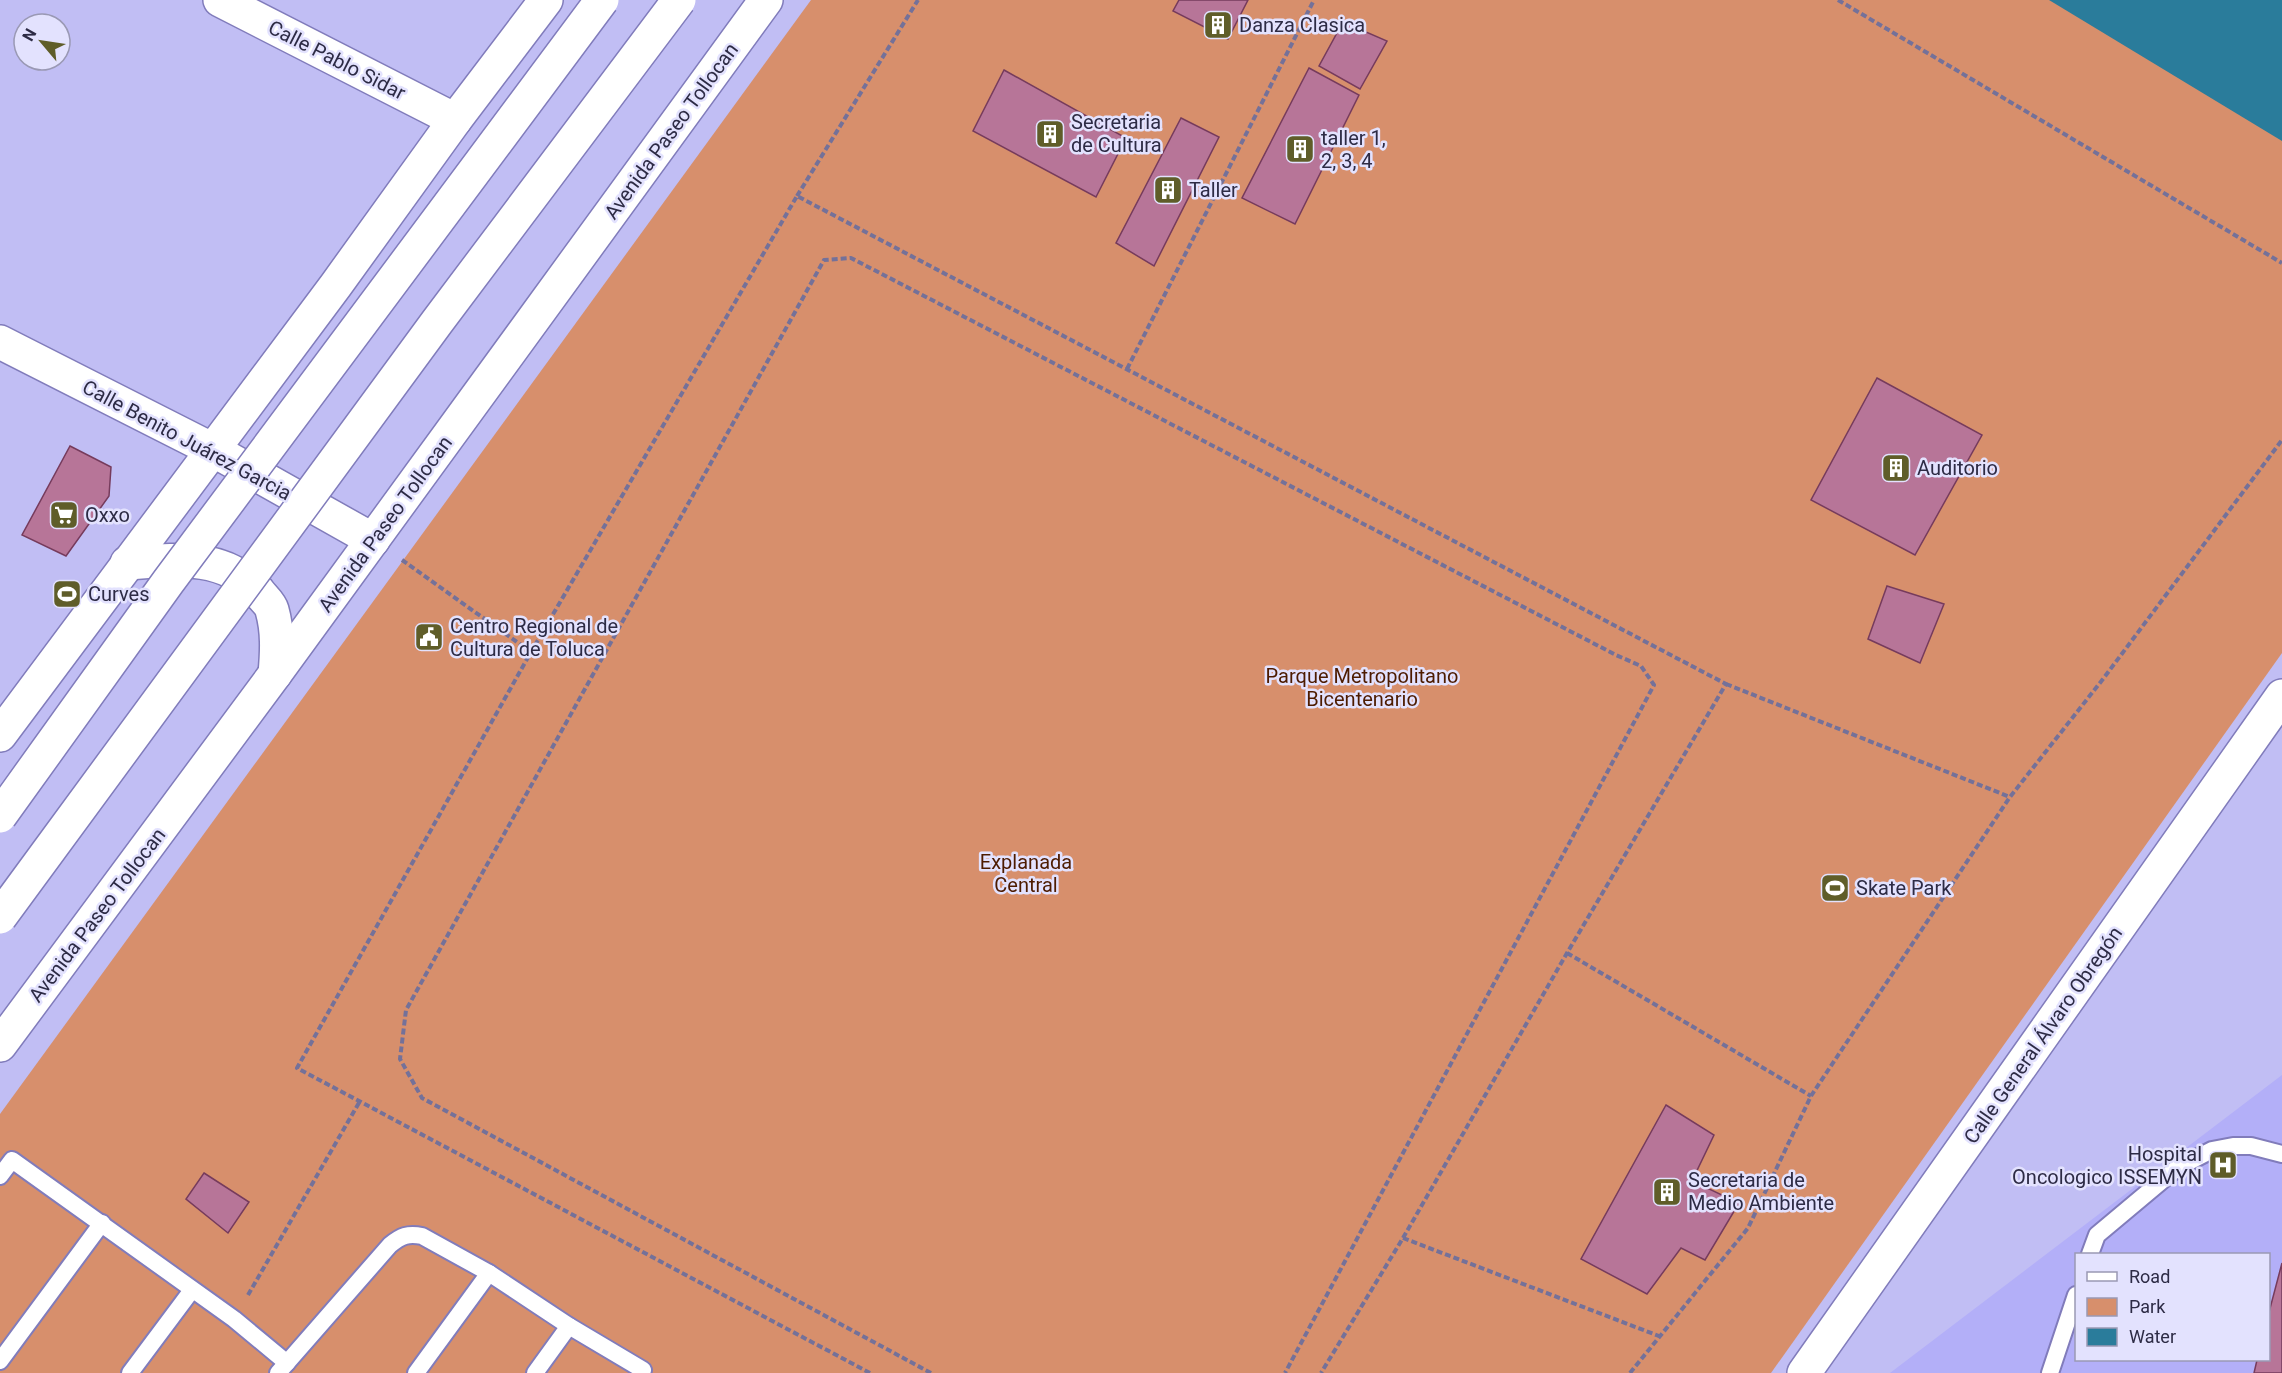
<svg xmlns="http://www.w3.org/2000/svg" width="2282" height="1373" font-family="Roboto,sans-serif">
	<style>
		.built { fill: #b3aff8; fill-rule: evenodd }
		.green { fill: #d78f6c }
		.water { fill: #2a7c9b }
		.building { fill: #b77598; stroke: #763b5c; stroke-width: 1.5 }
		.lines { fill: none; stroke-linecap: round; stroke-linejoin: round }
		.service-casing { stroke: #817cbb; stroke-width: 20 }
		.minor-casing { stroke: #817cbb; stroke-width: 36 }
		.secondary-casing { stroke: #817cbb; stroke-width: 36 }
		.path { stroke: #747199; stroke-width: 4; stroke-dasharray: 6 3; stroke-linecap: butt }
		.service { stroke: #fff; stroke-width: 16 }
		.minor { stroke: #fff; stroke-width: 33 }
		.secondary { stroke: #fff; stroke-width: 33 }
		.trunk-bridge-casing { stroke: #817cbb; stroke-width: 36; stroke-linecap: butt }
		.trunk-bridge { stroke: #fff; stroke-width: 33 }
		.labels { text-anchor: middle; stroke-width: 5; stroke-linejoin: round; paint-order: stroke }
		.poi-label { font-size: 20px; fill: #2d2b45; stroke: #e3e2fe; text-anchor: start }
		.street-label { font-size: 20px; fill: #2d2b45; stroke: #e3e2fe }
		.park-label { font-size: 20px; fill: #4d1b00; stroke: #e3e2fe }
	</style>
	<rect width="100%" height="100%" fill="#c1bef4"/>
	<path class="built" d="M2282,1075V1373H1890ZM2076,1254H2268V1360H2076Z"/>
	<path class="green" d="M811,0H2282V653L1771,1373H0V1114Z"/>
	<path class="water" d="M2049,0H2282V141Z"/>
	<g class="building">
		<path d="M1179,0H1248L1228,39L1173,11Z"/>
		<path d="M1343,22L1387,41L1360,89L1319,66Z"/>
		<path d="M1309,68L1359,95L1295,224L1242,198Z"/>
		<path d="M1004,70L1126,138L1096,197L973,131Z"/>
		<path d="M1181,118L1219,137L1154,266L1116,243Z"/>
		<path d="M1877,378L1982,435L1915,555L1811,500Z"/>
		<path d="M70,446L111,467L109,496L66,556L22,535Z"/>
		<path d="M1887,586L1944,604L1920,663L1868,639Z"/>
		<path d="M1666,1105L1714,1135L1692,1181L1739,1203L1705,1260L1681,1248L1647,1294L1581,1259Z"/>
		<path d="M204,1173L249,1202L228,1233L186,1199Z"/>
		<path d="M2282,1263V1373H2254L2257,1360H2268V1316Z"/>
	</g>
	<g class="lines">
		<g class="service-casing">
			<g id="service">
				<path d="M0,1176L12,1160L234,1319L287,1363"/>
				<path d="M2090,1254L2097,1235L2177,1168L2212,1150L2233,1146H2251L2282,1154"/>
				<path d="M0,1361L102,1223"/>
				<path d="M130,1373L192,1290"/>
				<path d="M278,1373L390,1245C401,1236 408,1233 422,1236L489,1273L569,1326L643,1370L640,1373"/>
				<path d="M416,1373L489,1273"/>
				<path d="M535,1373L569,1326"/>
				<path d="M2050,1373L2076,1295"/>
			</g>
		</g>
		<g class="minor-casing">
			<g id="minor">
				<path d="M220,0L455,120"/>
				<path d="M1804,1373L2282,696"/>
			</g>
		</g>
		<g class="secondary-casing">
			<g id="secondary">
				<path d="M0,342L213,450L373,540"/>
				<path d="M127,563C173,560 223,553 258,591C262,597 270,603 272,610C278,631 277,652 275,674"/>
				<path d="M0,735L336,285L455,120L546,0"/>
				<path d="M0,1045L275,674L766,0"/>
			</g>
		</g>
		<g class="path">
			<path d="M1838,0L2282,263"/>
			<path d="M797,196L918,0"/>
			<path d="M1127,369L1314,0"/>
			<path d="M402,560L531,652"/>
			<path d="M1726,684L2010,797"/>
			<path d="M1567,953L1811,1096"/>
			<path d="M1403,1238L1659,1336"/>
			<path d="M248,1295L360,1101"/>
			<path d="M870,1373L297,1068L531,652L797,196L1726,684L1567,953L1403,1238L1321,1373"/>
			<path d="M931,1373L422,1098L400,1059L406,1010L824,260L851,258L1616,655L1641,666L1654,685L1285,1373"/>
			<path d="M1630,1373L1748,1228L1811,1096L2010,797L2103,679L2282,440"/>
		</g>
		<use href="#service" class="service"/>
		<use href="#minor" class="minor"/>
		<use href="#secondary" class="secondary"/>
		<g class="trunk-bridge-casing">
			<g id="trunk-bridge">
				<path d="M0,816L168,582L602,0"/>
				<path d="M0,917L437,322L679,0"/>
			</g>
		</g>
		<use href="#trunk-bridge" class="trunk-bridge"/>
	</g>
	<defs>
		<g id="building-square" transform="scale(1.5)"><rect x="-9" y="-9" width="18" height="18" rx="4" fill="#5f5d29" stroke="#e3e2fe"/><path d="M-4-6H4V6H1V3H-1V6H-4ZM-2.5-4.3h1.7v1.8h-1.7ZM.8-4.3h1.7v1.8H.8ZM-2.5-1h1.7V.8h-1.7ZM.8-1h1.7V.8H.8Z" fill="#fff"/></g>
		<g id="supermarket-square" transform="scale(1.5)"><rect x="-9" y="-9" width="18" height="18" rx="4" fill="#5f5d29" stroke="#e3e2fe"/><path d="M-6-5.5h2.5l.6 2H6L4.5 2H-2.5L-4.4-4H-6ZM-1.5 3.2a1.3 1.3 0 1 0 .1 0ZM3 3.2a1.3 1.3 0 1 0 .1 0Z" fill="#fff"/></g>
		<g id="stadium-square" transform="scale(1.5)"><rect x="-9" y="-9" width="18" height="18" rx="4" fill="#5f5d29" stroke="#e3e2fe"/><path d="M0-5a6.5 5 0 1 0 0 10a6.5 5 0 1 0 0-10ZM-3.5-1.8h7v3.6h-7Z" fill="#fff"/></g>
		<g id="civic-square" transform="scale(1.5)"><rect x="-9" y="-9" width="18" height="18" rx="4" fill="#5f5d29" stroke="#e3e2fe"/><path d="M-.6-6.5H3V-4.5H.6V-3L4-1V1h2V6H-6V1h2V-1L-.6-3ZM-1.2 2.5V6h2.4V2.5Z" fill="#fff"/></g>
		<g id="hospital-square" transform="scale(1.5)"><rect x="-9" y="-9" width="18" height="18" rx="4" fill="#5f5d29" stroke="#e3e2fe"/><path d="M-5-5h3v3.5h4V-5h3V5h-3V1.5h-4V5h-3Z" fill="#fff"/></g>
	</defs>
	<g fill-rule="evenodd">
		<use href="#building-square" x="1218" y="25"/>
		<use href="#building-square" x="1050" y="134"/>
		<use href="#building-square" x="1300" y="149"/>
		<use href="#building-square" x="1168" y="190"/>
		<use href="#building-square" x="1896" y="468"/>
		<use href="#supermarket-square" x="64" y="515"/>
		<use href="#stadium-square" x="67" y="594"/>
		<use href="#civic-square" x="429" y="637"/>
		<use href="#stadium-square" x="1835" y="888"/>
		<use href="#hospital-square" x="2223" y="1165"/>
		<use href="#building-square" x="1667" y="1192"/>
	</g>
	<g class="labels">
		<g class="poi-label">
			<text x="1239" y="32">Danza Clasica</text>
			<text x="1071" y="129">Secretaria<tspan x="1071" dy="23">de Cultura</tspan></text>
			<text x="1321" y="145">taller 1,<tspan x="1321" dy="23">2, 3, 4</tspan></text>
			<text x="1189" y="197">Taller</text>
			<text x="1917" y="475">Auditorio</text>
			<text x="85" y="522">Oxxo</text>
			<text x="88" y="601">Curves</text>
			<text x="450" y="633">Centro Regional de<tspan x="450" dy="23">Cultura de Toluca</tspan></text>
			<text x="1856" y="895">Skate Park</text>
			<text x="2202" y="1161" text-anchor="end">Hospital<tspan x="2202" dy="23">Oncologico ISSEMYN</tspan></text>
			<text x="1688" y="1187">Secretaria de<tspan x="1688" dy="23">Medio Ambiente</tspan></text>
		</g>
		<g class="street-label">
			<text transform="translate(337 60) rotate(27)" y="7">Calle Pablo Sidar</text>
			<text transform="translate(671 131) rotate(-54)" y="7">Avenida Paseo Tollocan</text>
			<text transform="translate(187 440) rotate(28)" y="7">Calle Benito Juárez Garcia</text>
			<text transform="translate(385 524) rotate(-54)" y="7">Avenida Paseo Tollocan</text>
			<text transform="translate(97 915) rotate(-53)" y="7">Avenida Paseo Tollocan</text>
			<text transform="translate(2043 1035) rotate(-55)" y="7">Calle General Álvaro Obregón</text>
		</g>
		<g class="park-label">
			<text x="1362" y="683">Parque Metropolitano<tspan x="1362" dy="23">Bicentenario</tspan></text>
			<text x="1026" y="869">Explanada<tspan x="1026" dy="23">Central</tspan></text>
		</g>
	</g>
	<rect x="2075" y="1253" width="195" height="108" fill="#e3e2fe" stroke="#9a99b4" stroke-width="1.5"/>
	<rect x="2087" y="1272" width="30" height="9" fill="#ffffff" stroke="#9a99b4" stroke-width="1.5"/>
	<text x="2129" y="1283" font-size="18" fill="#2d2b45">Road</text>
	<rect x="2087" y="1298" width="30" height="18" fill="#d78f6c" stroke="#9a99b4" stroke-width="1.5"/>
	<text x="2129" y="1313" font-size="18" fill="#2d2b45">Park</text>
	<rect x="2087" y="1328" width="30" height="18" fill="#2a7c9b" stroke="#9a99b4" stroke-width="1.5"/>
	<text x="2129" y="1343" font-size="18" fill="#2d2b45">Water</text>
	<g transform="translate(42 42) rotate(299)"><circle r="28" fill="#e3e2fe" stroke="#9a99b4" stroke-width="1.5"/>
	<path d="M0-4.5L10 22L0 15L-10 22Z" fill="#5f5d29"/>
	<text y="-9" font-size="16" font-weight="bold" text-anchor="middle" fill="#2d2b45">N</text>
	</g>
</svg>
